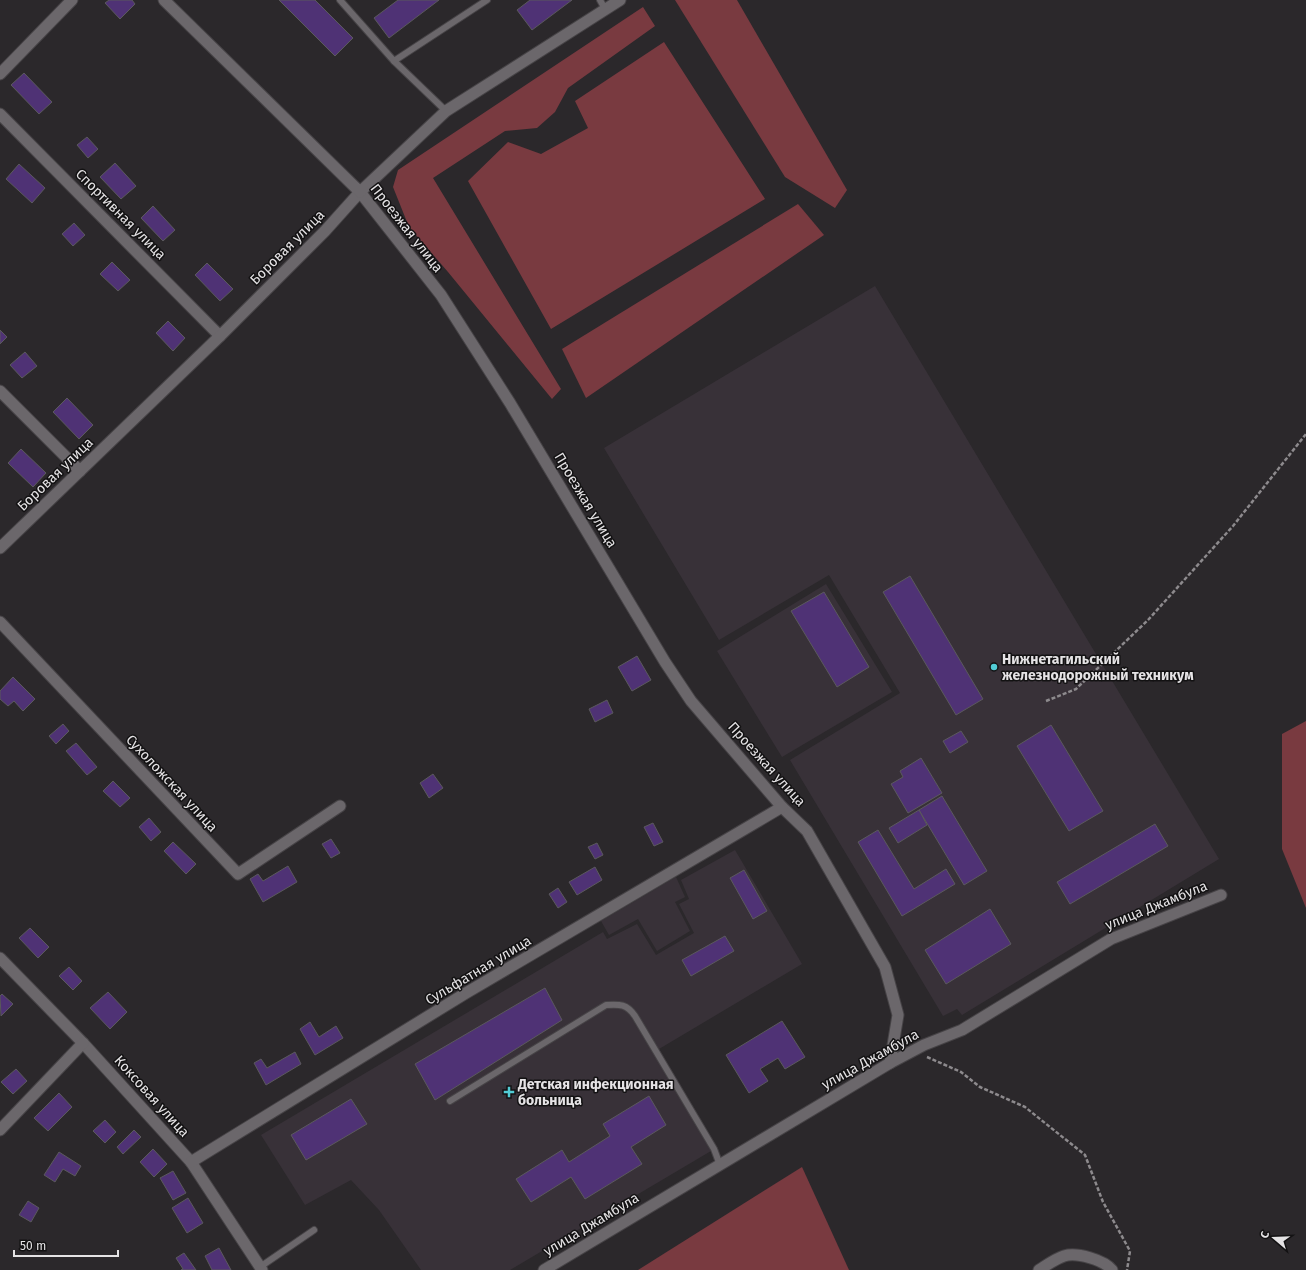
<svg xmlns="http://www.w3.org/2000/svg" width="1306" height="1270" font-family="'Fira Sans',sans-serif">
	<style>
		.built { fill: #383138 }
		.green { fill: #793a40 }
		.building { fill: #4f3275; stroke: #5b595d }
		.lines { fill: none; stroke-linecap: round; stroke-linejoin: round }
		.service-casing { stroke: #464346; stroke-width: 8 }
		.minor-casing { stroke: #464346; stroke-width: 13 }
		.tertiary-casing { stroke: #464346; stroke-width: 13 }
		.path { stroke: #8d8a8d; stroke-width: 2.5; stroke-dasharray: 4 2; stroke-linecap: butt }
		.service { stroke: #6b676b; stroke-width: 6 }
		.minor { stroke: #6b676b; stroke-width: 11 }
		.tertiary { stroke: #6b676b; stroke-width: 11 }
		.poi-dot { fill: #52ccd6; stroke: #131213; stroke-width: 1.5 }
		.labels { text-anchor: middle; stroke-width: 3; stroke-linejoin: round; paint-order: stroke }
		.street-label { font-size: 14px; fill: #e5e3e5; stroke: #131213 }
		.poi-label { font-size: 14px; font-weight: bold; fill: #e5e3e5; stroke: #131213; text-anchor: start }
	</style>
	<rect width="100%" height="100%" fill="#2b282b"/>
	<g class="built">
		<path d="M875,286L1219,859L962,1015L957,1009L943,1016L790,760L900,693L829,575L719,640L604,448Z"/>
		<path d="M826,584L892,692L782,757L717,651Z"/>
		<path d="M735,850L802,964L659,1049L716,1148L510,1270H421L379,1210L351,1180L305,1205L261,1135L603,932L607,939L637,924L656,955L694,933L679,904L689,899L681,880Z"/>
		<path d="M676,877L685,897L675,902L690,931L657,951L638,919L609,935L601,921Z"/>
	</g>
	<g class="green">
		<path d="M675,0H737L847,190L835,208L785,177Z"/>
		<path d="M643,7L655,26L568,88L555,112L537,128L505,131L433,178L561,389L552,399L448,272L409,227L393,187L398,170Z"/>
		<path d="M664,42L765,199L551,329L468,181L508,142L541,154L588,128L575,101Z"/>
		<path d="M798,204L824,235L586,398L562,349Z"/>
		<path d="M1306,721V908L1282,849V734Z"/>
		<path d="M802,1167L849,1270H638Z"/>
	</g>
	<g class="building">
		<path d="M109,0H132L135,4L120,19L105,3Z"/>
		<path d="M279,0H315L353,38L335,56Z"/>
		<path d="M398,0H439L389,38L374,18Z"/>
		<path d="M530,0H572L532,30L517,10Z"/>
		<path d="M24,73L52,102L39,114L11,85Z"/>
		<path d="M87,137L98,149L88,158L77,145Z"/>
		<path d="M115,163L136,186L121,199L100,177Z"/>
		<path d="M19,164L45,188L32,203L6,179Z"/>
		<path d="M153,206L175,230L163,241L141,218Z"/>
		<path d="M74,223L85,235L73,246L62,234Z"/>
		<path d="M112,262L130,280L118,291L100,274Z"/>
		<path d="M207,263L233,289L220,301L195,275Z"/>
		<path d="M168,321L185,338L173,351L156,333Z"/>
		<path d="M0,330L7,337L0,344Z"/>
		<path d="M25,352L37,366L22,378L10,365Z"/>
		<path d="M67,398L93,425L79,439L53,412Z"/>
		<path d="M21,449L46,473L33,487L8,463Z"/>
		<path d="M910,576L983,699L956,715L883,592Z"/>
		<path d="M824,592L869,667L837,687L791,611Z"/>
		<path d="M637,656L651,680L632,691L618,667Z"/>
		<path d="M13,677L35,699L23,711L14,701L8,706L0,699V691Z"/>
		<path d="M607,700L613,713L595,722L589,709Z"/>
		<path d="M63,724L69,731L56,744L49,736Z"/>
		<path d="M1051,725L1103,811L1069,831L1017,746Z"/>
		<path d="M961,731L968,742L950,753L943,741Z"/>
		<path d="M76,743L97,767L87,775L66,751Z"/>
		<path d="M921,758L942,793L908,813L891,784L903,777L900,771Z"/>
		<path d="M433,774L443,788L429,798L420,783Z"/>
		<path d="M113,781L130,798L120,807L103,791Z"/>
		<path d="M942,796L987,871L964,885L919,810Z"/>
		<path d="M919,810L927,825L898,843L889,828Z"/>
		<path d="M149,818L161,832L151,841L139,827Z"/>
		<path d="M653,823L663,842L654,846L644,827Z"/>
		<path d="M1155,824L1168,846L1070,904L1057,882Z"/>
		<path d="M878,830L914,889L946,869L955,884L902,916L858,842Z"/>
		<path d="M331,839L340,853L331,858L322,844Z"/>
		<path d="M173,842L196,864L186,874L164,851Z"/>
		<path d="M597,843L603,855L595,859L588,847Z"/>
		<path d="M288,866L297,882L263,902L250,879L258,874L263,881Z"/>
		<path d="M595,867L602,880L577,895L569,882Z"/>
		<path d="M744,870L767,911L753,919L730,878Z"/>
		<path d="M558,888L567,902L558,908L549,894Z"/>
		<path d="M990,909L1011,944L946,984L925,950Z"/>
		<path d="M30,928L49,947L38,958L19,938Z"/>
		<path d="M725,936L734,951L691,976L682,960Z"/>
		<path d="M69,967L82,981L73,990L59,976Z"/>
		<path d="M545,988L562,1020L435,1100L415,1064Z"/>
		<path d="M108,992L127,1012L110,1029L90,1008Z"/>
		<path d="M2,994L13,1004L1,1016L0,996Z"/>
		<path d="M782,1021L805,1057L785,1069L778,1058L760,1069L768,1081L749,1093L726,1055Z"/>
		<path d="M310,1022L319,1037L336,1026L343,1038L315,1055L300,1029Z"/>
		<path d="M295,1052L301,1064L266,1085L254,1063L261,1059L267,1068Z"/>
		<path d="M16,1069L27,1081L13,1094L1,1082Z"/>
		<path d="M59,1093L72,1107L48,1131L34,1118Z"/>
		<path d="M649,1096L666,1125L631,1147L642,1164L585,1199L571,1177L531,1202L516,1179L562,1150L569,1162L610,1136L603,1124Z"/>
		<path d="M351,1099L367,1124L306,1160L291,1135Z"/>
		<path d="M105,1120L116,1132L105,1143L93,1131Z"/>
		<path d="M134,1130L141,1137L123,1154L117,1147Z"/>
		<path d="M153,1149L167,1164L154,1177L140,1162Z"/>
		<path d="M59,1152L81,1166L75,1176L63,1169L55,1182L44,1175Z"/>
		<path d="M173,1171L186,1193L173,1200L160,1178Z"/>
		<path d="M188,1198L203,1223L187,1233L172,1208Z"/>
		<path d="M28,1201L39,1208L31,1222L19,1215Z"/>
		<path d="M219,1248L231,1270H212L205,1256Z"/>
		<path d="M184,1253L196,1270H181L183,1269L176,1258Z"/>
	</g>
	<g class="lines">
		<g class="service-casing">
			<g id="service">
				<path d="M340,0L394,61L446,111"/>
				<path d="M600,0L605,9"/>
				<path d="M394,61L487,0"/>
				<path d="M450,1101L606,1005C620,1004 627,1004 635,1016L714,1149L720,1165"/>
				<path d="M260,1267L314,1230"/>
			</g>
		</g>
		<g class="minor-casing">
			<g id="minor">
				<path d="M0,74L72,0"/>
				<path d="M0,114L220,336"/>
				<path d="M0,391L80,471"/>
				<path d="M0,548L220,336L325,231L360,192L441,295L510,403L665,662L691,701L782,807L807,831L885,967L898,1015L890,1063"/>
				<path d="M0,622L238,874L340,806"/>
				<path d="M0,958L83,1043L191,1162L262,1270"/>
				<path d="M0,1130L83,1043"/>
				<path d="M191,1162L466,993L782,807"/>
				<path d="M544,1270L890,1063L924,1045L962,1030L1111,939L1221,895"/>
				<path d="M1039,1270C1047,1265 1055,1259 1064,1256C1077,1252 1104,1260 1112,1270"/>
			</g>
		</g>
		<g class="tertiary-casing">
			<path id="tertiary" d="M164,0L360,192L446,111L620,0"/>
		</g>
		<g class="path">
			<path d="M1046,701L1076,689L1148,620L1233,526L1306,434"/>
			<path d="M927,1057L961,1072L980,1087L1025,1107L1085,1155L1103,1202L1130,1251L1127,1270"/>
		</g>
		<use href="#service" class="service"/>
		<use href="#minor" class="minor"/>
		<use href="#tertiary" class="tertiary"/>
	</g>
	<g class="poi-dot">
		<circle cx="994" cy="667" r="4"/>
		<path d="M507 1086h4v4h4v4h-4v4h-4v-4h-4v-4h4z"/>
	</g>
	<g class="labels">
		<g class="street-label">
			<text transform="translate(121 214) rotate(45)" y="5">Спортивная улица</text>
			<text transform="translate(407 228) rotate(52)" y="5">Проезжая улица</text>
			<text transform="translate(287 247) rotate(-45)" y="5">Боровая улица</text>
			<text transform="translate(55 474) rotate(-44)" y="5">Боровая улица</text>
			<text transform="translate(586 500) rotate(59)" y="5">Проезжая улица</text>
			<text transform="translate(767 764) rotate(48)" y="5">Проезжая улица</text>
			<text transform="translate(172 783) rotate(47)" y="5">Сухоложская улица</text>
			<text transform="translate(1156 905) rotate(-22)" y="5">улица Джамбула</text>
			<text transform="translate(478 970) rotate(-31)" y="5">Сульфатная улица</text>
			<text transform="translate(870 1059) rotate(-29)" y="5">улица Джамбула</text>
			<text transform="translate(152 1096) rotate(48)" y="5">Коксовая улица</text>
			<text transform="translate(591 1224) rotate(-31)" y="5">улица Джамбула</text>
		</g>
		<g class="poi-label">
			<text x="1002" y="664">Нижнетагильский<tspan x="1002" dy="16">железнодорожный техникум</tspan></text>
			<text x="518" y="1089">Детская инфекционная<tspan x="518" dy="16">больница</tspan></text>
		</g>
	</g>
	<g transform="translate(1274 1238) rotate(289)" stroke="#131213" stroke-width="3" paint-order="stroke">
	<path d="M0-3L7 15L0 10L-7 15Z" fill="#e5e3e5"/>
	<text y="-6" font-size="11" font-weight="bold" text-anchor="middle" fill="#e5e3e5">С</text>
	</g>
	<path d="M14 1250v6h104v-6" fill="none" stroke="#e5e3e5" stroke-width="2"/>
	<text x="20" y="1250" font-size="12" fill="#e5e3e5" stroke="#131213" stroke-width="3" paint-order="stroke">50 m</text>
</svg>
